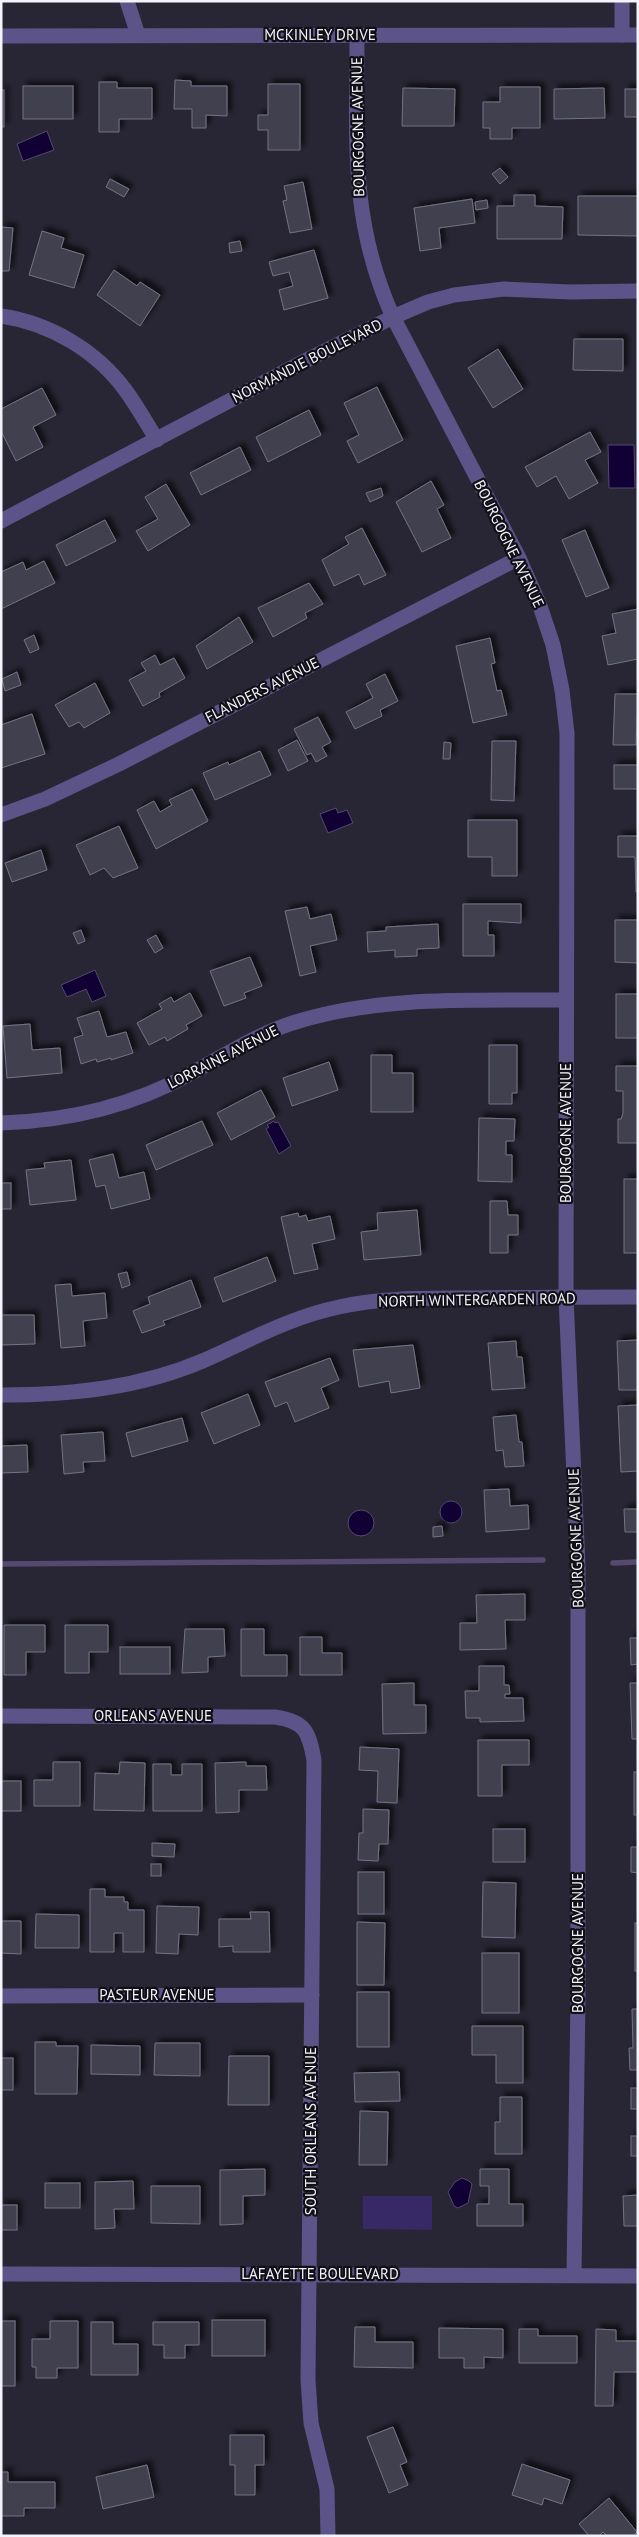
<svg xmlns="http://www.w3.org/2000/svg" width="639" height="2537" font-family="'PT Sans',sans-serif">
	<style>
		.green { fill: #362966 }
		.water { fill: #110034; stroke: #554970 }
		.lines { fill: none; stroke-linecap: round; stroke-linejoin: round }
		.stream { stroke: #554970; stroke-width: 5.5 }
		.building { fill: #41404f; stroke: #747384; filter: url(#shadow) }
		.minor { stroke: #5c5488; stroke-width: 15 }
		.labels { text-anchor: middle; stroke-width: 4.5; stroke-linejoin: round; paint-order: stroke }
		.street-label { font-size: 15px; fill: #f3f3fc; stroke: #111016 }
	</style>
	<defs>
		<filter id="shadow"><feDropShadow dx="4.5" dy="-4.5" stdDeviation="2.5" flood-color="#0009"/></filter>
	</defs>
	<rect width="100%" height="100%" fill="#282634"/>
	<path class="green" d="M363,2196H432V2230L363,2229Z"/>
	<g class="water">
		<path d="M47,131L54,150L23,161L17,144Z"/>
		<path d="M608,445H634L635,488H609Z"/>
		<path d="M336,808L338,813L347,810L353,823L328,833L320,814Z"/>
		<path d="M95,970L106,996L92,1002L86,989L67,997L61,985Z"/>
		<path d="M274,1121L275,1123L278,1122L291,1146L279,1154L266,1129L269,1127L267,1125Z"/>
		<circle cx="451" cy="1512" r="11"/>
		<circle cx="361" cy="1523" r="13"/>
		<path d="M462,2178L469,2181L472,2184L468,2203L458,2208L454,2206L448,2192L455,2182Z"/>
	</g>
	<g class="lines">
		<g class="stream">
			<path d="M613,1563L638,1562"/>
			<path d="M1,1564L543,1560"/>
		</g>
	</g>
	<g class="building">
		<path d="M175,80L191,81V86H227V116L206,115V128H192V109H174Z"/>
		<path d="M99,82H117V88H152V119H119V132H99Z"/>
		<path d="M268,84H300V150H268V130H258V115H268Z"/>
		<rect x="23" y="86" width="50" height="33"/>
		<path d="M500,87H540V128H512V139H490V128H483V102H500Z"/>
		<path d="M403,88L455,89L454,126H402Z"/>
		<path d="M604,88L605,118L554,119V89Z"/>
		<rect x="625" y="89" width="13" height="28"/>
		<rect x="1" y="90" width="3" height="37"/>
		<path d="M500,168L508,177L500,184L492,174Z"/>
		<path d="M110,179L129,189L124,197L106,187Z"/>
		<path d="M303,182L312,229L290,233L283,201L287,200L284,186Z"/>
		<path d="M514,195H535V206L563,207L562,239H497V206H514Z"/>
		<path d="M578,196H638V236L578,235Z"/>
		<path d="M472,199L475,223L439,228L441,248L420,251L414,208Z"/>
		<path d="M487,200L488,208L476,210L475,202Z"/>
		<path d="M1,227L13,228L9,271H1Z"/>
		<path d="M42,231L64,238L61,248L84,255L74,288L29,275Z"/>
		<path d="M240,241L242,251L230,253L229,243Z"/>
		<path d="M314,250L328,298L284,310L279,290L293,286L289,272L273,276L269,262Z"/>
		<path d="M114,270L137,286L140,282L160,295L140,326L97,295Z"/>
		<path d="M574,339H623V371L573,370Z"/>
		<path d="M498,349L523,389L493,408L468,368Z"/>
		<path d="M377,387L403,440L358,463L347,441L359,435L344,403Z"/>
		<path d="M42,388L56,415L33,427L43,447L16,461L1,431V409Z"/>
		<path d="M309,410L321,435L268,462L256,437Z"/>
		<path d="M590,432L601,452L585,460L598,483L569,499L556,476L537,487L525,467Z"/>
		<path d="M240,447L251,470L201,495L190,473Z"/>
		<path d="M431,481L444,505L437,509L451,538L422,552L396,502Z"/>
		<path d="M166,484L190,525L148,551L136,531L158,519L145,497Z"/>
		<path d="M381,488L383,496L370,502L366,493Z"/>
		<path d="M105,520L116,541L66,566L56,545Z"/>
		<path d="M362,528L386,575L364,585L359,574L334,586L322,560L349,544L345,537Z"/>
		<path d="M585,530L609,588L586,597L562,540Z"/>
		<path d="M44,561L55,583L1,609V572L23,562L26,570Z"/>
		<path d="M309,583L323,604L305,613L307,618L273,637L258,608Z"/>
		<path d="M638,609V659L608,665L602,636L616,633L612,614Z"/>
		<path d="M239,617L253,642L207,669L196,646Z"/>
		<path d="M34,635L39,649L30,653L24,640Z"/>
		<path d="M490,638L495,663L491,664L497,691L501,690L507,715L473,723L456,646Z"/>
		<path d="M155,655L160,665L174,658L185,678L159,693L160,697L143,706L129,680L146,671L141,663Z"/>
		<path d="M17,672L21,685L5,691L2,679Z"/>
		<path d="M385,674L398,701L380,710L382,716L355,729L346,712L373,698L366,684Z"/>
		<path d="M95,683L110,713L84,728L79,722L69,727L55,705Z"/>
		<path d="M615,694H638L636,745H613Z"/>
		<path d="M32,714L45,754L1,768V725Z"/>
		<path d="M318,717L331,742L322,747L327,756L316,762L311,753L307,755L294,729Z"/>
		<path d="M297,740L308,761L288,771L278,750Z"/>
		<path d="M492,741H516L514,801L491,800Z"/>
		<path d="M444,742L451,743L450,759H443Z"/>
		<path d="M260,751L271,775L215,800L203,773L228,762L229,765Z"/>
		<rect x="614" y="765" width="24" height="24"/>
		<path d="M192,789L208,821L156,849L137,810L154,801L160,812L172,805L169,800Z"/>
		<path d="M468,820H517V876H492V857H468Z"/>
		<path d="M119,826L138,868L113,878L104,868L90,875L76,845Z"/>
		<path d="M618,836H638V892H636L635,857H618Z"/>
		<path d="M41,850L47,870L12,882L5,863Z"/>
		<path d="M463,904H521V923L488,921V935H494V956H463Z"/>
		<path d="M307,907L310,919L331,914L337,940L310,946L316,972L300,976L285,911Z"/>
		<path d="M615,920H638V963L615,962Z"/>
		<path d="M438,924L439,948L417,949V956L395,957V950L368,952L367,932L386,931V927Z"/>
		<path d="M81,930L85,941L78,944L73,933Z"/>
		<path d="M156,935L163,948L155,953L147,940Z"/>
		<path d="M250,957L262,986L244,993L246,998L224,1006L210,971Z"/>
		<path d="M190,993L202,1016L186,1025L188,1029L167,1041L165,1037L149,1045L137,1023L162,1009L159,1004L171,997L174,1002Z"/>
		<rect x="616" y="994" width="22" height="44"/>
		<path d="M99,1011L107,1037L126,1032L133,1053L111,1060V1058L97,1062L96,1059L81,1064L74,1038L83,1035L77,1018Z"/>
		<path d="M30,1024L32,1050L60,1048L62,1073L7,1078L3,1026Z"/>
		<path d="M489,1045H517V1093H512V1104H489Z"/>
		<path d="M371,1055H392V1073H413V1112H371Z"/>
		<path d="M329,1062L338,1090L292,1106L283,1078Z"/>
		<path d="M616,1066H638V1143H618V1119H621L623,1113V1091H616Z"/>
		<path d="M261,1090L275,1117L231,1140L217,1113Z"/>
		<path d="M479,1118L515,1119L514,1141H506V1155H512V1182L478,1181Z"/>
		<path d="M202,1121L213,1145L156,1170L146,1145Z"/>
		<path d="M113,1154L119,1178L144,1172L150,1199L111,1209L105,1185L96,1187L89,1160Z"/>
		<path d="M71,1160L76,1200L30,1205L26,1170L45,1168L44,1163Z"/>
		<rect x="624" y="1179" width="14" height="74"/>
		<rect x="1" y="1183" width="10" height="26"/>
		<path d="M490,1201H507L508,1215H518V1235H508V1253H490Z"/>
		<path d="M417,1210L421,1255L364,1260L361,1232L378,1230L377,1213Z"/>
		<path d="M298,1213L299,1217L306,1215L308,1221L330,1216L335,1239L312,1244L318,1269L294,1274L281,1217Z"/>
		<path d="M267,1257L276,1281L223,1302L214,1278Z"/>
		<path d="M127,1272L130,1285L122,1288L118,1274Z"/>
		<path d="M191,1280L201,1307L163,1321L165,1325L142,1333L133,1311L150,1304L148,1297Z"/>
		<path d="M71,1284L72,1296L105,1293L107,1318L83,1321L85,1346L61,1348L55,1285Z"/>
		<path d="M1,1315H34L35,1344L1,1345Z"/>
		<path d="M638,1340V1390H619L617,1341Z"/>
		<path d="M516,1341L517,1357H522L525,1388L492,1390L488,1343Z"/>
		<path d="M413,1345L420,1388L391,1393L389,1381L359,1387L353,1350Z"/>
		<path d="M330,1358L339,1380L321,1388L329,1408L295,1422L287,1402L275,1407L265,1382Z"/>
		<path d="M248,1394L260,1425L214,1444L201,1413Z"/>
		<path d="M638,1405V1471L621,1472L618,1406Z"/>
		<path d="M516,1415L519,1442H522L524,1466L505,1467L503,1450L496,1451L493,1417Z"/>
		<path d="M182,1418L188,1441L132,1457L126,1433Z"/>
		<path d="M103,1432L105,1461L83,1462L84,1472L64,1474L61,1435Z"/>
		<path d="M27,1445L28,1472L1,1473V1446Z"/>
		<path d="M509,1489L510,1506L528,1505L529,1529L486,1532L484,1490Z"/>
		<path d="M624,1509H638V1532H625Z"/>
		<path d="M442,1526L443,1536L433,1537V1527Z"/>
		<path d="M525,1594V1620H505L506,1649L460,1650V1623H477L476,1595Z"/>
		<path d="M4,1625H45V1652H26V1675H4Z"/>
		<path d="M65,1625H108V1652H89V1673H65Z"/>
		<path d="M185,1629H224L225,1656L208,1657V1672L182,1673Z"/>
		<path d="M241,1629H264V1655H287V1676H241Z"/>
		<path d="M300,1637H322V1653H342V1675H300Z"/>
		<path d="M630,1638H638V1664L631,1665Z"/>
		<rect x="120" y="1647" width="50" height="27"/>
		<path d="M479,1666H504V1685H509L510,1694H505V1698H523L524,1721L480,1722V1718H466L465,1691H479Z"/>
		<path d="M414,1683V1705H426V1733L383,1734L382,1684Z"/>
		<path d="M630,1683H638V1739H632Z"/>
		<path d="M478,1740H529V1765H502V1796H478Z"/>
		<path d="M360,1747L399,1749L397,1803L377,1802L378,1771L359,1770Z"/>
		<path d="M53,1762H80V1806H34V1780H53Z"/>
		<path d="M120,1762L145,1763L144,1811L94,1810L95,1773L119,1774Z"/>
		<path d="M246,1762V1766H266L267,1790H239V1812L216,1813L215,1763Z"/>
		<path d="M153,1764H171V1775H182V1764H202V1811H153Z"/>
		<rect x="634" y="1772" width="4" height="43"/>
		<rect x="1" y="1781" width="20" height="30"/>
		<path d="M363,1809L389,1810L388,1844H379L378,1861L358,1860L359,1833H363Z"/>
		<rect x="493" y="1829" width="32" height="33"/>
		<path d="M152,1843L175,1844L174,1857L152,1856Z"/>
		<path d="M631,1847H638V1873L631,1872Z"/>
		<rect x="151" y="1864" width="10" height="12"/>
		<rect x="358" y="1872" width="26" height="42"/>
		<path d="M483,1882L516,1883L515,1938L482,1937Z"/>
		<path d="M90,1889H105V1897H124V1902H128V1910H144V1952H123V1933H114V1952H90Z"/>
		<path d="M157,1906L199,1907L198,1935L179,1934L178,1954L156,1953Z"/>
		<path d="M250,1912H269L270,1952H233V1946L219,1947V1919H251Z"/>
		<path d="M36,1914L79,1915V1948H35Z"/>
		<path d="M1,1921H21V1954L1,1953Z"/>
		<path d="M357,1922L385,1923L384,1985H357Z"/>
		<rect x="635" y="1923" width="3" height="48"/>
		<rect x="482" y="1953" width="37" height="60"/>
		<rect x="357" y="1992" width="32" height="55"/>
		<path d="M632,2009H638V2070H630L629,2048H633Z"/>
		<path d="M472,2026H523V2083H496V2055H472Z"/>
		<path d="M35,2042H56V2046H78L77,2094H35Z"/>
		<path d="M155,2043H200V2076L154,2075Z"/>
		<path d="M91,2045L140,2046V2075L91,2074Z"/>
		<path d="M229,2056H269V2105H228Z"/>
		<rect x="1" y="2058" width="12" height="32"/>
		<path d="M399,2072L400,2101L355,2102L354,2073Z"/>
		<rect x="631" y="2088" width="7" height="21"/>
		<path d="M500,2097H522V2154H495V2122H500Z"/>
		<path d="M360,2111L388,2112L387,2165H359Z"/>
		<rect x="631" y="2136" width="7" height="20"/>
		<path d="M265,2169V2195L243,2196V2224L220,2225V2170Z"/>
		<path d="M480,2169H509V2204H523V2226H477V2204H489V2186H480Z"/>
		<path d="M133,2181L134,2209H114L115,2228L95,2229V2182Z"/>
		<rect x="45" y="2183" width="35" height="25"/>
		<path d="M151,2186H200V2224L151,2223Z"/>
		<path d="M638,2195V2226H624L623,2196Z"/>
		<rect x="1" y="2205" width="16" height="25"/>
		<rect x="212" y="2320" width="53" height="36"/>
		<rect x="1" y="2321" width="14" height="65"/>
		<path d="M50,2321H78V2368H57V2378H36V2367H32V2339H50Z"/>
		<path d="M91,2322H113V2344H138V2375H91Z"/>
		<path d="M153,2322H199V2345H185V2358H164V2345H153Z"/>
		<path d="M355,2327H375V2342H413V2368L354,2367Z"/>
		<path d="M439,2328L503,2329V2358L484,2357V2368H464V2358H439Z"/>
		<path d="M519,2329H538V2336H577V2363H519Z"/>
		<path d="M596,2329L616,2330V2341H638V2372H614L613,2406H595Z"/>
		<path d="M393,2427L407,2462L400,2465L408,2485L389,2493L367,2437Z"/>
		<path d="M230,2435H264V2465H255V2495H235V2465H230Z"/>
		<path d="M522,2464L570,2480L562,2504L544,2498L542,2505L512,2495Z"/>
		<path d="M147,2465L154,2497L103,2509L96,2477Z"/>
		<path d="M1,2472H8V2482H55V2508H24V2516H1Z"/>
		<path d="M609,2498L637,2532L633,2536H607L603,2532L599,2536H589L579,2524Z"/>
	</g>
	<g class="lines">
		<g class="minor">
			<path d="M127,1L138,35"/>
			<path d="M622,1V35"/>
			<path d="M357,35C357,138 349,220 393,317L519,558L540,606L553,645L562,690L567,733L566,1297L578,1566V1997L574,2275"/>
			<path d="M1,36L638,35"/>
			<path d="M1,316C50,323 97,351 126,391C137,406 147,424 157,440"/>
			<path d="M1,521L303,362L393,317L428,302L454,295L504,289L570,292L638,291"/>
			<path d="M1,815L45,799L119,764L519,558"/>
			<path d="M1,1123C68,1121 132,1106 190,1074C226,1055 260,1032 299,1021C386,995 477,1001 566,1000"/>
			<path d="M1,1395C72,1395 140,1388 205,1360C250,1340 291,1317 339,1307C384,1297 432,1298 478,1298C532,1297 585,1297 638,1297"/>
			<path d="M1,1716L275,1717C305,1721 309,1732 314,1760L308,2380L311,2423L327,2489L328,2536"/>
			<path d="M1,1996L312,1995"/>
			<path d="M1,2274L638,2276"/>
		</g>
	</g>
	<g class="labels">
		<g class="street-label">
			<text x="320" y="40">MCKINLEY DRIVE</text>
			<text transform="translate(358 127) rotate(-91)" y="5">BOURGOGNE AVENUE</text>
			<text transform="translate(307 361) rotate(-27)" y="5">NORMANDIE BOULEVARD</text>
			<text transform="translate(509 544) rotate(64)" y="5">BOURGOGNE AVENUE</text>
			<text transform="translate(262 690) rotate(-27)" y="5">FLANDERS AVENUE</text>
			<text transform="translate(223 1057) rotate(-27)" y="5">LORRAINE AVENUE</text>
			<text transform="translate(566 1133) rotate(-90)" y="5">BOURGOGNE AVENUE</text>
			<text transform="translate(477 1300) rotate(-1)" y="5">NORTH WINTERGARDEN ROAD</text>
			<text transform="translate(576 1538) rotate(-92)" y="5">BOURGOGNE AVENUE</text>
			<text x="153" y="1721">ORLEANS AVENUE</text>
			<text transform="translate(578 1943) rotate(-90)" y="5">BOURGOGNE AVENUE</text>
			<text x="157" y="2000">PASTEUR AVENUE</text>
			<text transform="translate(311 2131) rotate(-90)" y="5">SOUTH ORLEANS AVENUE</text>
			<text x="320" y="2279">LAFAYETTE BOULEVARD</text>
		</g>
	</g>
	<rect width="639" height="2537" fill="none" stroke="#f3f3fc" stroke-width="5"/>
</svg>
